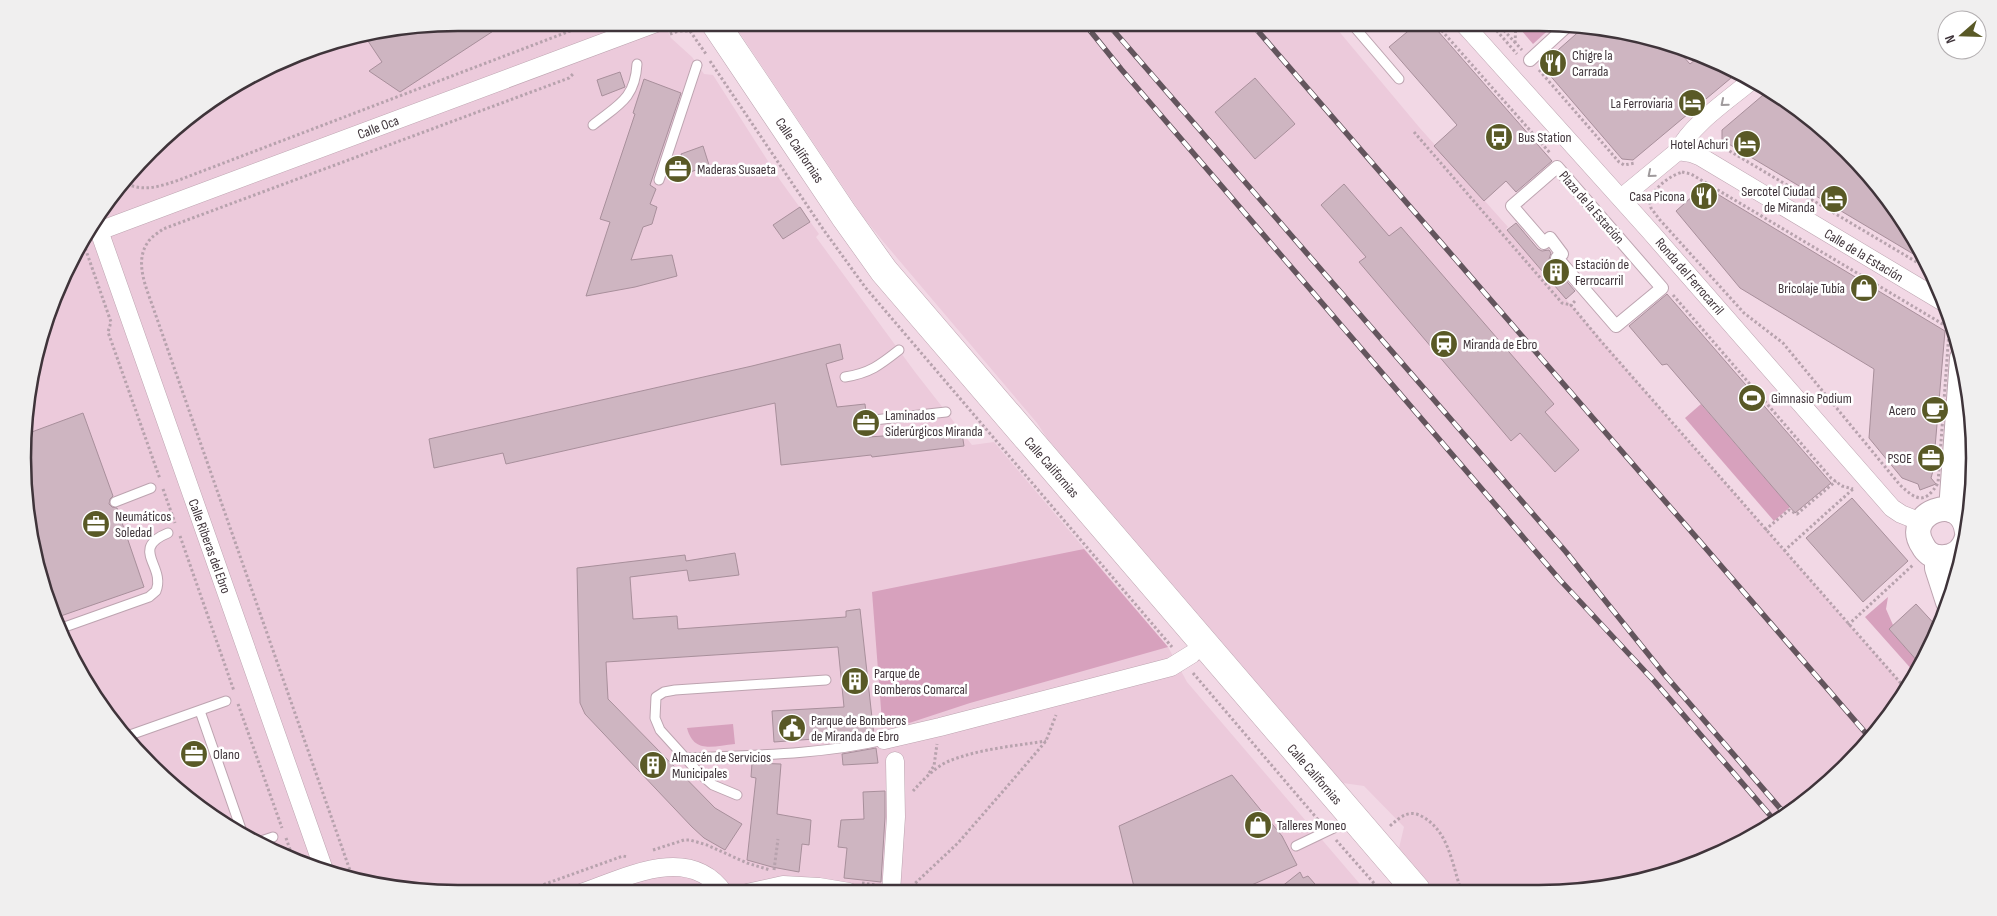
<svg xmlns="http://www.w3.org/2000/svg" width="1997" height="916" font-family="'Sofia Sans Condensed',sans-serif">
	<style>
		.built { fill: #eccadb }
		.green { fill: #d7a1bd }
		.building { fill: #ceb5c1; stroke: #a88f9b }
		.lines { fill: none; stroke-linecap: round; stroke-linejoin: round }
		.service-casing { stroke: #bda4b0; stroke-width: 11 }
		.pedestrian-casing { stroke: #bda4b0; stroke-width: 14 }
		.minor-casing { stroke: #bda4b0; stroke-width: 19 }
		.secondary-casing { stroke: #bda4b0; stroke-width: 26 }
		.trunk-casing { stroke: #bda4b0; stroke-width: 29 }
		.path { stroke: #b7a2ad; stroke-width: 3; stroke-dasharray: 2.5 2.5; stroke-linecap: butt }
		.service { stroke: #fff; stroke-width: 9 }
		.pedestrian { stroke: #fff; stroke-width: 12 }
		.minor { stroke: #fff; stroke-width: 18 }
		.secondary { stroke: #fff; stroke-width: 24 }
		.trunk { stroke: #fff; stroke-width: 28 }
		.rail-casing { stroke: #63555d; stroke-width: 5.5 }
		.rail { stroke: #fff; stroke-width: 4; stroke-dasharray: 11; stroke-linecap: butt }
		.oneway { stroke: #9f9a9c }
		.labels { text-anchor: middle; stroke-width: 5; stroke-linejoin: round; paint-order: stroke }
		.poi-label { font-size: 14px; fill: #3f343a; stroke: #fff; text-anchor: start }
		.street-label { font-size: 14px; fill: #3f343a; stroke: #fff }
		.rim { fill: none; stroke: #3f343a; stroke-width: 2.5 }
	</style>
	<rect width="100%" height="100%" fill="#f2d8e5"/>
	<g class="built">
		<path d="M458,23H664L671,38L692,57L704,74L713,75L780,180L819,234L816,237L915,372L972,445L994,442L1168,647L1187,682L1365,890L458,893L373,885L292,860L171,786L81,675L46,598L26,515L31,373L81,240L171,130L241,81L318,46Z"/>
		<path d="M733,23H1332L1419,127L1508,227L1506,229L1666,416L1905,688L1885,723L1804,803L1706,860L1596,890H1435L1399,848L1404,827L1364,786L1343,783L1047,438L1037,423L881,239L864,218Z"/>
	</g>
	<g class="green">
		<path d="M1515,23L1555,24L1533,44Z"/>
		<path d="M1701,404L1790,507L1774,521L1685,418Z"/>
		<path d="M1084,549L1168,647L970,703L894,728L891,721L882,722L872,592Z"/>
		<path d="M1888,597L1886,609L1893,625L1889,629L1919,663L1914,672L1865,617Z"/>
		<path d="M733,724L735,744C713,746 694,754 687,728Z"/>
	</g>
	<g class="building">
		<path d="M458,22H507L400,92L369,71L382,62L366,38Z"/>
		<path d="M1419,22H1430L1552,161L1516,192L1506,181L1484,201L1434,146L1457,125L1389,47Z"/>
		<path d="M1584,27L1624,31L1674,46L1690,64L1702,54L1737,73L1633,160L1622,159L1541,65Z"/>
		<path d="M620,72L625,87L602,96L597,80Z"/>
		<path d="M1255,78L1295,124L1255,159L1215,112Z"/>
		<path d="M644,79L681,93L650,185L656,189L650,204L657,207L652,224L643,227L631,260L672,255L677,276L635,287L586,296L610,222L600,219L635,114L633,113Z"/>
		<path d="M1769,90L1781,96L1816,125L1814,128L1847,150L1901,216L1925,261L1722,140V130Z"/>
		<path d="M703,146L709,165L688,173L681,154Z"/>
		<path d="M1344,184L1389,236L1401,227L1554,404L1545,412L1579,450L1555,472L1520,433L1511,441L1359,262L1366,257L1321,205Z"/>
		<path d="M1704,186L1945,331L1933,471L1931,478L1936,484L1920,490L1918,484L1902,478L1869,438L1874,369L1740,288L1676,211Z"/>
		<path d="M800,207L810,222L783,239L773,225Z"/>
		<path d="M1516,223L1538,249L1542,251L1549,250L1551,253L1549,259L1551,263L1575,291L1566,299L1507,230Z"/>
		<path d="M1667,294L1831,483L1795,513L1667,364L1662,365L1629,326Z"/>
		<path d="M840,344L843,359L826,364L837,407L865,404L869,437L937,432L938,436L962,433L964,446L872,457L871,455L781,465L775,403L506,464L503,453L434,468L429,439L752,366Z"/>
		<path d="M83,413L113,496L110,499L109,504L112,507L117,508L144,587L55,618L46,598L26,515L29,433Z"/>
		<path d="M1852,498L1908,561L1863,602L1806,538Z"/>
		<path d="M735,553L739,575L689,581L687,570L630,577L633,619L677,616L678,629L846,617V611L860,609L874,736L841,741V737L774,742L772,711L844,707L838,647L606,662L608,699L715,808L742,824L725,850L704,838L692,827L585,714L580,703L577,568L685,555L686,561Z"/>
		<path d="M1916,604L1939,629L1919,663L1889,629Z"/>
		<path d="M876,748L878,763L843,765L842,754Z"/>
		<path d="M752,763L781,764L777,814L811,820L809,845L802,844L799,872L772,867L747,860L756,778L751,777Z"/>
		<path d="M1232,775L1282,836L1297,865L1238,891H1135L1119,826Z"/>
		<path d="M885,791V817L881,882L844,878L847,848L838,847L841,820L864,819L863,792Z"/>
		<path d="M1300,872L1303,878L1308,876L1321,891H1276Z"/>
	</g>
	<g class="lines">
		<g class="service-casing">
			<g id="service">
				<path d="M1351,23L1399,79"/>
				<path d="M593,125C618,105 635,99 637,64"/>
				<path d="M659,180L697,65"/>
				<path d="M845,377C870,373 880,365 899,350"/>
				<path d="M874,420L946,412"/>
				<path d="M115,502L151,488"/>
				<path d="M59,629L149,597L156,591C166,566 129,549 168,533"/>
				<path d="M200,711L241,829"/>
				<path d="M130,735L226,701"/>
				<path d="M685,758C751,755 819,755 884,740"/>
				<path d="M737,795L713,785L698,772L660,730L655,718L656,697L664,692L675,690L826,680"/>
				<path d="M261,841L273,837"/>
				<path d="M1296,846L1340,825"/>
			</g>
		</g>
		<g class="pedestrian-casing">
			<g id="pedestrian">
				<path d="M1530,60L1568,25"/>
				<path d="M1557,167L1662,288L1616,326L1557,258L1562,254L1550,238L1544,243L1512,206Z"/>
			</g>
		</g>
		<g class="minor-casing">
			<g id="minor">
				<path d="M1463,23L1649,230L1892,508L1901,514L1921,522"/>
				<path d="M1678,151L1691,153L1701,157L1945,303"/>
				<path d="M1621,198L1678,151C1693,123 1727,101 1752,80"/>
				<path d="M96,222L324,870"/>
				<path d="M99,231L656,23"/>
				<path d="M884,740L940,727L1171,667L1192,654"/>
				<path d="M891,892L896,817L895,761"/>
				<path d="M581,893C625,878 689,843 724,893"/>
				<path d="M747,893L783,885L819,887L849,892"/>
			</g>
		</g>
		<g class="secondary-casing">
			<g id="secondary">
				<path d="M1951,510L1962,358"/>
				<path d="M1967,537C1964,550 1953,559 1938,557C1932,556 1926,552 1923,546C1901,514 1962,489 1967,532"/>
				<path d="M1937,557V568L1948,602"/>
			</g>
		</g>
		<g class="trunk-casing">
			<path id="trunk" d="M715,23L844,215L884,271L1416,890"/>
		</g>
		<g class="path">
			<path d="M675,23L679,31H690L706,54"/>
			<path d="M1435,23L1551,154"/>
			<path d="M1490,23L1517,54"/>
			<path d="M1497,23L1522,50"/>
			<path d="M670,34L679,31"/>
			<path d="M1515,43L1516,23"/>
			<path d="M710,61L823,229L865,287L1172,647"/>
			<path d="M1539,70L1619,162L1624,165L1635,163"/>
			<path d="M1414,132L1562,303L1571,305"/>
			<path d="M1709,143L1711,140L1930,270"/>
			<path d="M1682,172L1691,174L1946,326L1949,332L1938,483C1925,505 1916,500 1900,485L1783,343L1744,313L1660,220L1651,208L1649,199C1657,186 1668,177 1682,172Z"/>
			<path d="M127,184C145,192 161,186 179,180L591,23"/>
			<path d="M82,239L111,322L108,332L160,479"/>
			<path d="M1673,295L1831,478L1842,486L1853,489"/>
			<path d="M1575,301L1571,305L1600,340L1905,688"/>
			<path d="M163,489L175,523"/>
			<path d="M1765,530L1789,510L1797,514L1836,481"/>
			<path d="M180,536L234,691"/>
			<path d="M1784,551L1853,489"/>
			<path d="M1848,625L1914,564"/>
			<path d="M1193,673L1320,822"/>
			<path d="M238,704L282,828"/>
			<path d="M929,773L934,766L937,744"/>
			<path d="M913,791C923,780 935,767 949,761C979,749 1014,746 1046,741"/>
			<path d="M1390,826C1401,816 1410,809 1423,817C1449,832 1452,864 1461,890"/>
			<path d="M286,838L294,861"/>
			<path d="M1336,840L1380,890"/>
			<path d="M653,850L684,840H690L707,845L747,863L770,870"/>
			<path d="M774,870L778,839"/>
			<path d="M353,879L155,313C148,291 133,263 148,242C151,237 158,233 163,229L569,78L574,73"/>
			<path d="M862,883L876,885"/>
			<path d="M675,886L693,893"/>
			<path d="M908,890L958,843L1011,782L1046,741L1056,715"/>
			<path d="M520,893L623,856L628,857"/>
			<path d="M645,893L664,887"/>
		</g>
		<use href="#service" class="service"/>
		<use href="#pedestrian" class="pedestrian"/>
		<use href="#minor" class="minor"/>
		<use href="#secondary" class="secondary"/>
		<use href="#trunk" class="trunk"/>
		<g class="rail-casing">
			<g id="rail">
				<path d="M1084,23L1121,69L1560,580L1655,682L1775,821"/>
				<path d="M1107,23L1566,552L1665,675L1785,814"/>
				<path d="M1251,23L1870,738"/>
			</g>
		</g>
		<use href="#rail" class="rail"/>
	</g>
	<defs><path id="oneway-chevron" d="M-2-3.5L2.5 0L-2 3.5" fill="none" stroke-width="1.6" stroke-linecap="round" stroke-linejoin="round" transform="scale(1.25)"/></defs>
	<g class="oneway">
		<use href="#oneway-chevron" transform="translate(1724 103) rotate(140)"/>
		<use href="#oneway-chevron" transform="translate(1651 174) rotate(140)"/>
	</g>
	<defs>
		<g id="restaurant-disc" transform="scale(1.4375)"><circle r="9.5" fill="#595926" stroke="#fff"/><path d="M-5-6h1v4h1v-4h1v4h1v-4h1v5L-1.5 .5V6h-2V.5L-5-1ZM5-6V6H3V1.5H1.5Q1.5-4 5-6Z" fill="#fff"/></g>
		<g id="hotel-disc" transform="scale(1.4375)"><circle r="9.5" fill="#595926" stroke="#fff"/><path d="M-6-4.5h1.5V1H6V5H4.5V3h-9V5H-6ZM-4 0a1.8 1.8 0 1 1 3.6 0ZM.5 0V-2.5h3Q6-2.5 6 0Z" fill="#fff"/></g>
		<g id="bus-disc" transform="scale(1.4375)"><circle r="9.5" fill="#595926" stroke="#fff"/><path d="M-5-6H5V4H4V6H2V4H-2V6H-4V4H-5ZM-3.5-4V0h7V-4ZM-3.5 1.2v1.5H-2V1.2ZM2 1.2v1.5H3.5V1.2Z" fill="#fff"/></g>
		<g id="office-disc" transform="scale(1.4375)"><circle r="9.5" fill="#595926" stroke="#fff"/><path d="M-6-3h4V-5.5h4V-3h4V5H-6ZM-1-4.5V-3h2v-1.5ZM-6 0V1H6V0Z" fill="#fff"/></g>
		<g id="building-disc" transform="scale(1.4375)"><circle r="9.5" fill="#595926" stroke="#fff"/><path d="M-4-6H4V6H1V3H-1V6H-4ZM-2.5-4.3h1.7v1.8h-1.7ZM.8-4.3h1.7v1.8H.8ZM-2.5-1h1.7V.8h-1.7ZM.8-1h1.7V.8H.8Z" fill="#fff"/></g>
		<g id="shop-disc" transform="scale(1.4375)"><circle r="9.5" fill="#595926" stroke="#fff"/><path d="M-5-2.5h2.3a2.7 3.5 0 0 1 5.4 0H5L5.5 6h-11ZM-1.5-2.5h3a1.5 2.3 0 0 0-3 0Z" fill="#fff"/></g>
		<g id="station-disc" transform="scale(1.4375)"><circle r="9.5" fill="#595926" stroke="#fff"/><path d="M-3-6H3Q5-6 5-4V2Q5 4 3 4L4.5 6H3L1.5 4h-3L-3 6H-4.5L-3 4Q-5 4-5 2V-4Q-5-6-3-6ZM-3.5-4v3h7v-3ZM-3.5 1v1.5H-2V1ZM2 1v1.5H3.5V1Z" fill="#fff"/></g>
		<g id="stadium-disc" transform="scale(1.4375)"><circle r="9.5" fill="#595926" stroke="#fff"/><path d="M0-5a6.5 5 0 1 0 0 10a6.5 5 0 1 0 0-10ZM-3.5-1.8h7v3.6h-7Z" fill="#fff"/></g>
		<g id="cafe-disc" transform="scale(1.4375)"><circle r="9.5" fill="#595926" stroke="#fff"/><path d="M-5.5-4.5H6V0H3Q3 3.5 0 3.5H-2.5Q-5.5 3.5-5.5 0ZM3-3.2v2h1.7v-2ZM-6 4.5H4V6H-6Z" fill="#fff"/></g>
		<g id="civic-disc" transform="scale(1.4375)"><circle r="9.5" fill="#595926" stroke="#fff"/><path d="M-.6-6.5H3V-4.5H.6V-3L4-1V1h2V6H-6V1h2V-1L-.6-3ZM-1.2 2.5V6h2.4V2.5Z" fill="#fff"/></g>
	</defs>
	<g fill-rule="evenodd">
		<use href="#restaurant-disc" x="1553" y="63"/>
		<use href="#hotel-disc" x="1692" y="103"/>
		<use href="#bus-disc" x="1499" y="137"/>
		<use href="#hotel-disc" x="1747" y="144"/>
		<use href="#office-disc" x="678" y="169"/>
		<use href="#restaurant-disc" x="1704" y="196"/>
		<use href="#hotel-disc" x="1834" y="199"/>
		<use href="#building-disc" x="1556" y="272"/>
		<use href="#shop-disc" x="1864" y="288"/>
		<use href="#station-disc" x="1444" y="344"/>
		<use href="#stadium-disc" x="1752" y="398"/>
		<use href="#cafe-disc" x="1935" y="410"/>
		<use href="#office-disc" x="866" y="423"/>
		<use href="#office-disc" x="1931" y="458"/>
		<use href="#office-disc" x="96" y="524"/>
		<use href="#building-disc" x="855" y="681"/>
		<use href="#civic-disc" x="792" y="728"/>
		<use href="#office-disc" x="194" y="754"/>
		<use href="#building-disc" x="653" y="765"/>
		<use href="#shop-disc" x="1258" y="825"/>
	</g>
	<g class="labels">
		<g class="poi-label">
			<text x="1572" y="60">Chigre la<tspan x="1572" dy="16">Carrada</tspan></text>
			<text x="1673" y="108" text-anchor="end">La Ferroviaria</text>
			<text x="1518" y="142">Bus Station</text>
			<text x="1728" y="149" text-anchor="end">Hotel Achuri</text>
			<text x="697" y="174">Maderas Susaeta</text>
			<text x="1815" y="196" text-anchor="end">Sercotel Ciudad<tspan x="1815" dy="16">de Miranda</tspan></text>
			<text x="1685" y="201" text-anchor="end">Casa Picona</text>
			<text x="1575" y="269">Estación de<tspan x="1575" dy="16">Ferrocarril</tspan></text>
			<text x="1845" y="293" text-anchor="end">Bricolaje Tubía</text>
			<text x="1463" y="349">Miranda de Ebro</text>
			<text x="1771" y="403">Gimnasio Podium</text>
			<text x="1916" y="415" text-anchor="end">Acero</text>
			<text x="885" y="420">Laminados<tspan x="885" dy="16">Siderúrgicos Miranda</tspan></text>
			<text x="1912" y="463" text-anchor="end">PSOE</text>
			<text x="115" y="521">Neumáticos<tspan x="115" dy="16">Soledad</tspan></text>
			<text x="874" y="678">Parque de<tspan x="874" dy="16">Bomberos Comarcal</tspan></text>
			<text x="811" y="725">Parque de Bomberos<tspan x="811" dy="16">de Miranda de Ebro</tspan></text>
			<text x="213" y="759">Olano</text>
			<text x="672" y="762">Almacén de Servicios<tspan x="672" dy="16">Municipales</tspan></text>
			<text x="1277" y="830">Talleres Moneo</text>
		</g>
		<g class="street-label">
			<text transform="translate(378 127) rotate(-21)" y="5">Calle Oca</text>
			<text transform="translate(800 150) rotate(56)" y="5">Calle Californias</text>
			<text transform="translate(1592 207) rotate(49)" y="5">Plaza de la Estación</text>
			<text transform="translate(1864 255) rotate(31)" y="5">Calle de la Estación</text>
			<text transform="translate(1690 276) rotate(49)" y="5">Ronda del Ferrocarril</text>
			<text transform="translate(1052 467) rotate(49)" y="5">Calle Californias</text>
			<text transform="translate(210 546) rotate(70)" y="5">Calle Riberas del Ebro</text>
			<text transform="translate(1315 774) rotate(49)" y="5">Calle Californias</text>
		</g>
	</g>
	<path d="M0 0H1997V916H0ZM458 31H1539A427 427 0 0 1 1966 458V458A427 427 0 0 1 1539 885H458A427 427 0 0 1 31 458V458A427 427 0 0 1 458 31Z" fill="#f0efef" fill-rule="evenodd"/>
	<path class="rim" d="M458 31H1539A427 427 0 0 1 1966 458V458A427 427 0 0 1 1539 885H458A427 427 0 0 1 31 458V458A427 427 0 0 1 458 31Z"/>
	<g transform="translate(1962 35) rotate(250)"><circle r="24" fill="#ffffff" stroke="#b2aeb0"/>
	<path d="M0-4L9 19L0 12L-9 19Z" fill="#595926"/>
	<text y="-8" font-size="14" font-weight="bold" text-anchor="middle" fill="#3f343a">N</text>
	</g>
</svg>
